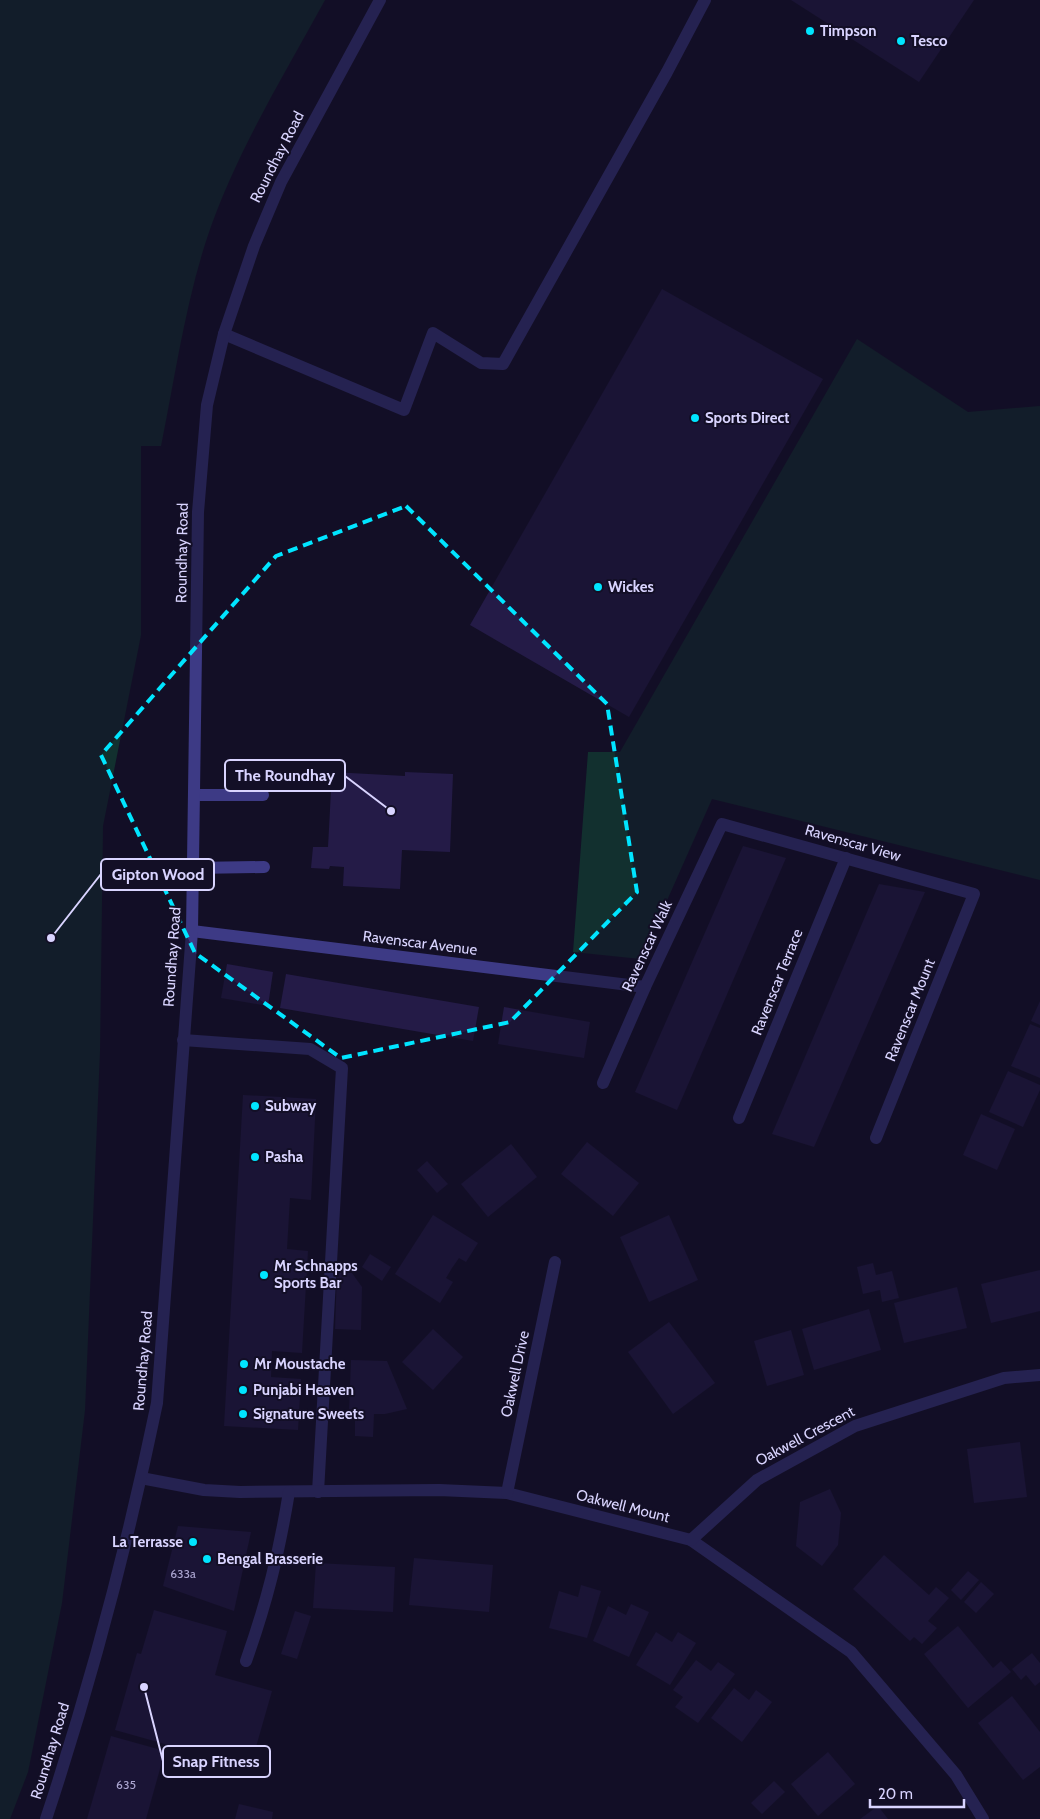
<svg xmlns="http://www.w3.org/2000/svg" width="1040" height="1819" font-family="Cabin,sans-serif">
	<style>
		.green { fill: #12302f }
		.building { fill: #241b47 }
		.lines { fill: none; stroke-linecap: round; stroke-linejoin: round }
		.minor { stroke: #3d3a85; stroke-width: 12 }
		.marked { fill: none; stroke: #00e5ff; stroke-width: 4; stroke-dasharray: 10 6; stroke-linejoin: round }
		.poi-dot { fill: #00e5ff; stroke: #130f26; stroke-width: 2 }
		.labels { text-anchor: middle; stroke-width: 4; stroke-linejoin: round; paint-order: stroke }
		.number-label { font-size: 12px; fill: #aca6d1 }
		.poi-label { font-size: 15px; font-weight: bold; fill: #d9d4ff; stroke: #130f26; text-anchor: start }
		.street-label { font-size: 15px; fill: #d9d4ff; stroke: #130f26 }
		.leader { fill: none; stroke: #d9d4ff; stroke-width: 2 }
		.callout-dot { fill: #d9d4ff; stroke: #130f26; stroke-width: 2 }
		.callout { fill: #130f26; stroke: #d9d4ff; stroke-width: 2 }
		.callout-label { font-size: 16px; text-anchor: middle; font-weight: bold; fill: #d9d4ff }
	</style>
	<rect width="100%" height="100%" fill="#130f26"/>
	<g class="green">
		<path d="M0,0H325C283,77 235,154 207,238C185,305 175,377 161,446H141V635L103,826L100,1051L85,1410L62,1603L28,1772L10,1819H0Z"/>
		<path d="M857,339L968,412L1040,406V880L712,799L641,959L573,952L588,752H620Z"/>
	</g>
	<g class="building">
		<path d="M791,0H974L919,82Z"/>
		<path d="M662,289L823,379L629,717L470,625Z"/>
		<path d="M332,772L405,776V772L453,774L450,852L402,850L400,889L343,886L344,867L330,866L329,869L311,868L313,847H328Z"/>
		<path d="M743,846L786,858L677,1110L635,1092Z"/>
		<path d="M879,884L925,892L814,1147L772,1134Z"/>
		<path d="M227,964L273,972L268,1006L221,998Z"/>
		<path d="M286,974L479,1007L473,1041L280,1008Z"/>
		<path d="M1040,1001V1025L1031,1021Z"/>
		<path d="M504,1007L590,1022L584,1058L498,1044Z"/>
		<path d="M1030,1024L1040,1028V1078L1011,1066Z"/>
		<path d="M1008,1071L1040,1085V1090L1023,1127L989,1112Z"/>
		<path d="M243,1095L316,1099L311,1200L290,1198L287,1249L308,1251L302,1353L272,1351L271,1377L301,1379L298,1430L224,1426Z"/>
		<path d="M981,1114L1015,1129L997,1170L963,1155Z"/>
		<path d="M587,1142L639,1183L613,1216L561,1174Z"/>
		<path d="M511,1144L537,1177L488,1217L461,1184Z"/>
		<path d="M427,1161L448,1184L437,1193L417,1170Z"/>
		<path d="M433,1215L478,1243L466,1262L459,1258L452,1268L446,1278L453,1282L440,1303L395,1274Z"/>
		<path d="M669,1215L698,1280L649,1302L620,1237Z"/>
		<path d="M370,1254L391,1267L382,1281L362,1267Z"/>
		<path d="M873,1263L876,1275L892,1271L899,1298L882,1302L880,1290L863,1294L857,1267Z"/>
		<path d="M1040,1270V1311L991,1323L981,1284Z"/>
		<path d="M337,1272L352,1273L362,1287L361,1330L335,1329Z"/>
		<path d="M957,1287L967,1328L904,1343L894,1303Z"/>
		<path d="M869,1309L881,1350L814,1370L802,1329Z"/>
		<path d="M669,1322L715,1383L673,1414L628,1352Z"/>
		<path d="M433,1329L463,1357L433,1390L402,1362Z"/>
		<path d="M791,1330L804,1375L767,1386L754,1341Z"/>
		<path d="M351,1360L387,1361L407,1409L385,1414H374L373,1437L355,1436V1413H349Z"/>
		<path d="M1020,1442L1027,1497L974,1503L967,1449Z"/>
		<path d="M830,1489L841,1513L838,1545L822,1566L796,1546L800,1502Z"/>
		<path d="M178,1526L251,1532L234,1611L163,1586Z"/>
		<path d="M884,1555L929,1595L936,1587L949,1598L928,1621L937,1628L922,1644L914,1637L910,1641L853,1589Z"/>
		<path d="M414,1558L493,1565L489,1612L409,1605Z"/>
		<path d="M316,1563L395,1567L393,1612L313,1608Z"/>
		<path d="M968,1571L979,1580L961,1600L951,1590Z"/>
		<path d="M981,1582L994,1594L976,1613L964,1602Z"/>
		<path d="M581,1585L601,1591L587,1638L549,1628L559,1591L578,1597Z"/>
		<path d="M631,1604L649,1612L629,1657L593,1641L608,1606L626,1615Z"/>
		<path d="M154,1610L227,1631L215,1675L272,1691L250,1768L115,1730L137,1653L141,1654Z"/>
		<path d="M295,1611L311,1616L297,1659L281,1654Z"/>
		<path d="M958,1626L993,1668L1001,1661L1011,1672L968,1708L924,1654Z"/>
		<path d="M656,1632L672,1642L678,1632L696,1643L670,1685L636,1665Z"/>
		<path d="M1032,1653L1040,1663V1682L1035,1686L1026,1675L1021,1680L1012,1669Z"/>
		<path d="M696,1660L711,1671L718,1662L735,1674L698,1723L675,1707L683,1697L673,1690Z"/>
		<path d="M734,1688L749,1700L756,1690L772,1702L742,1742L711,1718Z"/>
		<path d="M1012,1696L1040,1732V1767L1023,1780L978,1723Z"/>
		<path d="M111,1736L165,1751L146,1819H87Z"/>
		<path d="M828,1752L855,1784L818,1816L791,1784Z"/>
		<path d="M774,1781L785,1792L762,1814L751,1803Z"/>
		<path d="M239,1804L273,1812L272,1819H235Z"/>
		<path d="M878,1806L888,1819H860Z"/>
	</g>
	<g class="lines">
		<g class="minor">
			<path d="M224,334L404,410L433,333L481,363L503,364L667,72L705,0"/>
			<path d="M194,795H263"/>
			<path d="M193,868L264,867"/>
			<path d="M192,931L645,987"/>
			<path d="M183,1040L310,1049L342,1068L318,1492"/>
			<path d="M603,1083L645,987L722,824L974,894L876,1138"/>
			<path d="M739,1118L846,858"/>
			<path d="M141,1478L204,1490L240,1492L439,1490L507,1493L691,1540L851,1652L956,1775L983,1819"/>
			<path d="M507,1493L555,1262"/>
			<path d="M691,1540L757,1480L855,1426L1004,1378L1040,1375"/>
			<path d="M246,1661C267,1602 279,1553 289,1492"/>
			<path d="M46,1819C91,1683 128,1543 157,1403L192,931L198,512L207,405L224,334L254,246L281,182L380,0"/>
		</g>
	</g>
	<path d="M0 0H1040V1819H0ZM406,506L607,704L637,892L510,1022L341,1058L195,953L101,755L276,556Z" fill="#130f26" fill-opacity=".55" fill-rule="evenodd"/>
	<path class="marked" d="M406,506L607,704L637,892L510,1022L341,1058L195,953L101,755L276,556Z"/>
	<g class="poi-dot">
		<circle cx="810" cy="31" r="5"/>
		<circle cx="901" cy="41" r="5"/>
		<circle cx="695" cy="418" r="5"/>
		<circle cx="598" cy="587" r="5"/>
		<circle cx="255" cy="1106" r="5"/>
		<circle cx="255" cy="1157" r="5"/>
		<circle cx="264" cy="1275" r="5"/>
		<circle cx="244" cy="1364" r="5"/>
		<circle cx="243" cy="1390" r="5"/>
		<circle cx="243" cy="1414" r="5"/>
		<circle cx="193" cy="1542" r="5"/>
		<circle cx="207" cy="1559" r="5"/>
	</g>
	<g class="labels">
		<g class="number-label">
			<text x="183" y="1578">633a</text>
			<text x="126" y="1789">635</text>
		</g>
		<g class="poi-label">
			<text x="820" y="36">Timpson</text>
			<text x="911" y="46">Tesco</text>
			<text x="705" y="423">Sports Direct</text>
			<text x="608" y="592">Wickes</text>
			<text x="265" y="1111">Subway</text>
			<text x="265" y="1162">Pasha</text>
			<text x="274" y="1271">Mr Schnapps<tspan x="274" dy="17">Sports Bar</tspan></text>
			<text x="254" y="1369">Mr Moustache</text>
			<text x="253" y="1395">Punjabi Heaven</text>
			<text x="253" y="1419">Signature Sweets</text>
			<text x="183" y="1547" text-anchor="end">La Terrasse</text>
			<text x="217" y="1564">Bengal Brasserie</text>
		</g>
		<g class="street-label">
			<text transform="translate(277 157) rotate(-63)" y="5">Roundhay Road</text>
			<text transform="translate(182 553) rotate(-89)" y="5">Roundhay Road</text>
			<text transform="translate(853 843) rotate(16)" y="5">Ravenscar View</text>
			<text transform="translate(420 943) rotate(7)" y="5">Ravenscar Avenue</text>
			<text transform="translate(647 946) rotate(-65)" y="5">Ravenscar Walk</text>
			<text transform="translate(172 957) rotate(-86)" y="5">Roundhay Road</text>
			<text transform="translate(777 982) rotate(-68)" y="5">Ravenscar Terrace</text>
			<text transform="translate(910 1010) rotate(-68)" y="5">Ravenscar Mount</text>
			<text transform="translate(143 1361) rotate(-85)" y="5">Roundhay Road</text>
			<text transform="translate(515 1374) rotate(-78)" y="5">Oakwell Drive</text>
			<text transform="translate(805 1436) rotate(-28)" y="5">Oakwell Crescent</text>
			<text transform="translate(623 1506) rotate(14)" y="5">Oakwell Mount</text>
			<text transform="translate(50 1751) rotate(-73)" y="5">Roundhay Road</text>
		</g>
	</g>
	<path class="leader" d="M391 811L345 776M51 938L101 874M144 1687L163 1761"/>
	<g class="callout-dot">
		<circle cx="391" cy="811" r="5"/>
		<circle cx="51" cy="938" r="5"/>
		<circle cx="144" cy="1687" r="5"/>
	</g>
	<g class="callout">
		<rect x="225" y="760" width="120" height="31" rx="5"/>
		<rect x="101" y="859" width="113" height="31" rx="5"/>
		<rect x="163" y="1746" width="107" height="31" rx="5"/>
	</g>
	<g class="callout-label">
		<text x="285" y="781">The Roundhay</text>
		<text x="158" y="880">Gipton Wood</text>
		<text x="216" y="1767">Snap Fitness</text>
	</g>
	<path d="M870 1799v8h94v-8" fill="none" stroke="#d9d4ff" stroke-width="2.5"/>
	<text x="878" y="1799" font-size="15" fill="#d9d4ff" stroke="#130f26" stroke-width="4" paint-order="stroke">20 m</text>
</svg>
